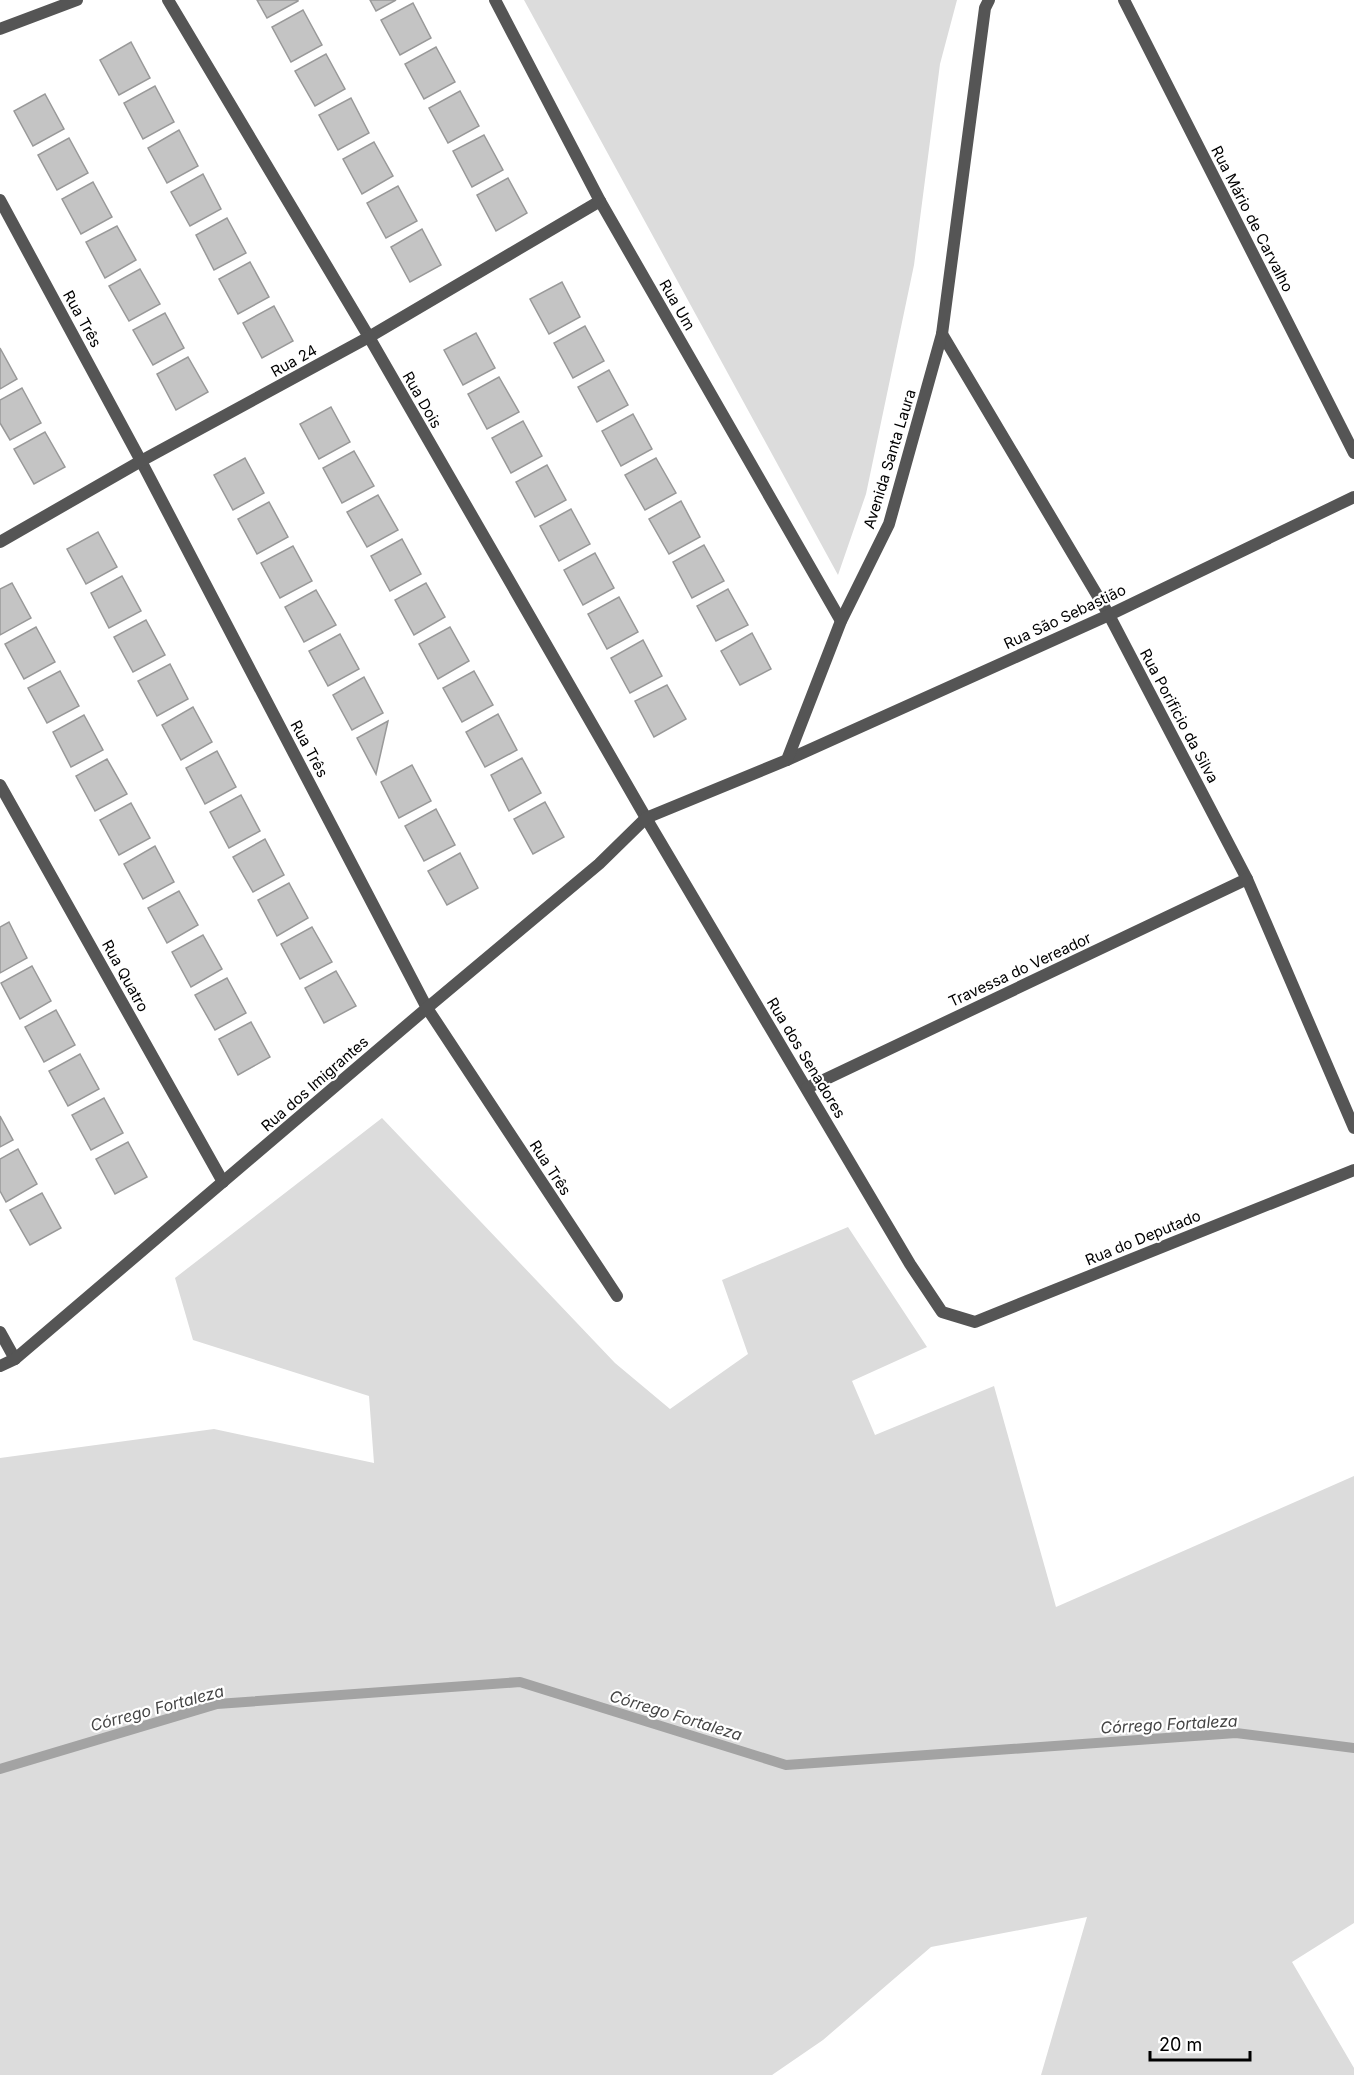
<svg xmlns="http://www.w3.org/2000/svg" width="1354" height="2075" font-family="Inter,sans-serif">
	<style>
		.green { fill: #dcdcdc }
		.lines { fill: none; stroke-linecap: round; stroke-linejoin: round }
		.stream { stroke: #a3a3a3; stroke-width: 10 }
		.building { fill: #c4c4c4; stroke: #999; stroke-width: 1.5 }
		.street { stroke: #555; stroke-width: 12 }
		.labels { text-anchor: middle; stroke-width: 4.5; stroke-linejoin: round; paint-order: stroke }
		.street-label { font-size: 15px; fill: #000; stroke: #fff }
		.water-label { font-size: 16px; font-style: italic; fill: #444; stroke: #fff }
	</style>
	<rect width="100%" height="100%" fill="#fff"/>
	<g class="green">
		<path d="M524,0H957L940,64L914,265L866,494L838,575Z"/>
		<path d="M382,1118L615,1363L670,1409L748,1354L722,1280L848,1227L927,1347L852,1381L875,1435L994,1386L1056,1607L1354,1476V1923L1292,1962L1354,2068V2075H1041L1087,1917L931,1947L823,2040L772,2075H0V1458L214,1429L374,1463L369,1396L193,1340L175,1278Z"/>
	</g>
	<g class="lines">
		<path class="stream" d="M0,1769L217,1704L520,1682L786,1765L1236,1733L1354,1748"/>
	</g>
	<g class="building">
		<path d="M257,0H298V1L267,18Z"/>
		<path d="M370,0H396L376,11Z"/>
		<path d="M413,3L431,38L400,55L381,20Z"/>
		<path d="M303,10L322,45L291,62L272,27Z"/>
		<path d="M131,42L150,78L119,95L100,60Z"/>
		<path d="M436,47L455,82L424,99L405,64Z"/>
		<path d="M326,54L345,89L315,106L295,71Z"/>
		<path d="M155,86L174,122L143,139L124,103Z"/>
		<path d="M460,91L479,126L448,143L429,108Z"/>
		<path d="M45,94L64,129L33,146L14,111Z"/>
		<path d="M351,98L369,133L338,150L319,115Z"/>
		<path d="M179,130L198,166L167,183L148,148Z"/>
		<path d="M484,135L503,170L472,187L453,151Z"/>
		<path d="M69,138L88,173L57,190L38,155Z"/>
		<path d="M374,142L393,176L362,194L343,159Z"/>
		<path d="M203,174L221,209L190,226L171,192Z"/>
		<path d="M508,178L527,213L496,231L477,195Z"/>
		<path d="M93,182L112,217L81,234L62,199Z"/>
		<path d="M398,186L417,221L386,238L367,203Z"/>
		<path d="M227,218L246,253L214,270L196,235Z"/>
		<path d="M117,226L136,260L105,278L86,242Z"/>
		<path d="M422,229L441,265L410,282L391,247Z"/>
		<path d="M250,262L269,297L238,314L219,279Z"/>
		<path d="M140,269L160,304L129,321L109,286Z"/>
		<path d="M562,282L580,317L549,334L530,299Z"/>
		<path d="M274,306L293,341L262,358L243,323Z"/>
		<path d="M165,313L184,348L153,365L133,330Z"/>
		<path d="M585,326L604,361L573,378L554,343Z"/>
		<path d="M476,333L495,368L463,385L444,350Z"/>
		<path d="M0,348L17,379L0,389Z"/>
		<path d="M188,357L208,392L176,410L157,374Z"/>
		<path d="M609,370L628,405L597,422L578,387Z"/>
		<path d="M499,377L519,412L487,429L468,394Z"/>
		<path d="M22,388L41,423L10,440L0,423V400Z"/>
		<path d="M331,407L350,442L319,459L300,424Z"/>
		<path d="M633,414L652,449L621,466L602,431Z"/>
		<path d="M523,421L542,456L511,473L492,438Z"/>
		<path d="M45,432L65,467L34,484L14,449Z"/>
		<path d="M354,451L374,486L342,503L323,468Z"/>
		<path d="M245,458L264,493L233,510L214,475Z"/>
		<path d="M656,458L676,493L645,510L625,475Z"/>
		<path d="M547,465L566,500L535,517L516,482Z"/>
		<path d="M378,495L398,530L367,547L347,512Z"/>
		<path d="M681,501L700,537L669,554L649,519Z"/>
		<path d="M269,502L288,537L257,554L238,519Z"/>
		<path d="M571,509L590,544L559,561L540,526Z"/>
		<path d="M98,532L117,567L86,584L67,549Z"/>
		<path d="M402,539L421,574L390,591L371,556Z"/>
		<path d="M704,545L724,581L692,598L673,562Z"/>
		<path d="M293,546L312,581L280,598L261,563Z"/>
		<path d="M595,553L614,588L583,605L564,570Z"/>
		<path d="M122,576L141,611L109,628L91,593Z"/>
		<path d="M12,583L31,618L0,635V589Z"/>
		<path d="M426,583L445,617L414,635L395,600Z"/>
		<path d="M728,589L748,625L716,641L697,606Z"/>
		<path d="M316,590L336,625L304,642L285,607Z"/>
		<path d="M619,597L638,632L607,649L588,614Z"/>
		<path d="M146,620L165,655L133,672L114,637Z"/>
		<path d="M36,627L55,662L24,679L5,644Z"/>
		<path d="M450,627L469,661L438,679L419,644Z"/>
		<path d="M752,633L771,669L740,685L721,651Z"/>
		<path d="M340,634L359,669L328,686L309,651Z"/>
		<path d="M643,640L662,676L630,693L611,658Z"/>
		<path d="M170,664L188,699L157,716L138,681Z"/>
		<path d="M60,671L79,706L47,723L28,688Z"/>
		<path d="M474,671L493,705L462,722L443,688Z"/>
		<path d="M364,677L383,713L352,730L333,695Z"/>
		<path d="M667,685L686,719L654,737L635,701Z"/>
		<path d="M193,707L212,742L181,760L162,725Z"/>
		<path d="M498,714L517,750L485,767L466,732Z"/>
		<path d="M84,715L103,750L71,767L53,732Z"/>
		<path d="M388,721L376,774L357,738Z"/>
		<path d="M217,751L236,787L205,804L186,768Z"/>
		<path d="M522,758L541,793L509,811L491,775Z"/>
		<path d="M107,759L127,794L95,811L76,776Z"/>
		<path d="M412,765L431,801L399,818L381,782Z"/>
		<path d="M241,795L260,831L229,848L210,812Z"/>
		<path d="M545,802L564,837L533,854L514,819Z"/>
		<path d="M131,803L150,838L119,855L100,820Z"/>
		<path d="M436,809L455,845L424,861L405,826Z"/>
		<path d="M265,839L284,875L253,892L233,857Z"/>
		<path d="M155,846L174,882L143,899L124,864Z"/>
		<path d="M460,853L478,888L447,905L428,871Z"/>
		<path d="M289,883L308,918L277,936L258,900Z"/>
		<path d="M179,891L198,925L167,943L148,908Z"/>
		<path d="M9,922L27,958L0,973V927Z"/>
		<path d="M312,927L332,962L300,979L281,944Z"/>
		<path d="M203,935L222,969L191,987L172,952Z"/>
		<path d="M32,966L51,1001L20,1019L1,983Z"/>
		<path d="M336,971L356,1006L324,1023L305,988Z"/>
		<path d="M227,978L246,1013L215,1030L195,995Z"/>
		<path d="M56,1010L75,1045L44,1062L25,1027Z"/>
		<path d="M251,1022L270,1057L238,1075L219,1039Z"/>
		<path d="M80,1054L99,1089L68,1106L49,1071Z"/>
		<path d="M104,1098L123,1133L91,1150L72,1115Z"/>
		<path d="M0,1116L13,1140L0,1147Z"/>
		<path d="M128,1142L147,1177L115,1194L96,1159Z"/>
		<path d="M18,1149L37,1184L6,1202L0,1191V1159Z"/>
		<path d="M42,1193L61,1228L30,1245L10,1210Z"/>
	</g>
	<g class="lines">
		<g class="street">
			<path d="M168,0L369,337L646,818L910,1264L942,1312L975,1322L1354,1170"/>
			<path d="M495,0L600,201L841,621"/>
			<path d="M1124,0L1354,453"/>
			<path d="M0,29L77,0"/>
			<path d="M0,200L141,461L427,1008L617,1296"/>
			<path d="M942,334L1109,615L1247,879L1354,1128"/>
			<path d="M0,542L141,461L369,337L600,201"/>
			<path d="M787,760L1109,615L1354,497"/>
			<path d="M0,785L223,1182"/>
			<path d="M807,1088L1247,879"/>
			<path d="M0,1332L15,1359"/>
			<path d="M0,1366L15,1359L427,1008L599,864L646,818L787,760L841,621L889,524L942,334L985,8L989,0"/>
		</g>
	</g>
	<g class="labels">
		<g class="street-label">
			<text transform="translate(1252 219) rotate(63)" y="5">Rua Mário de Carvalho</text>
			<text transform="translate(677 305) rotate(60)" y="5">Rua Um</text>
			<text transform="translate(82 319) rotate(61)" y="5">Rua Três</text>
			<text transform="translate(294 361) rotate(-29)" y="5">Rua 24</text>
			<text transform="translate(422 400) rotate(60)" y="5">Rua Dois</text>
			<text transform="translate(890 459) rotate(-73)" y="5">Avenida Santa Laura</text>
			<text transform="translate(1065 617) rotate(-25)" y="5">Rua São Sebastião</text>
			<text transform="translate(1179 716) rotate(62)" y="5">Rua Porificio da Silva</text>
			<text transform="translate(309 749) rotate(62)" y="5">Rua Três</text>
			<text transform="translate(1020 970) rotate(-25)" y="5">Travessa do Vereador</text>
			<text transform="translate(125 976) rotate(61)" y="5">Rua Quatro</text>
			<text transform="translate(806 1058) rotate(59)" y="5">Rua dos Senadores</text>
			<text transform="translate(315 1084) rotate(-41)" y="5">Rua dos Imigrantes</text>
			<text transform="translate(550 1168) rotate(57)" y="5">Rua Três</text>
			<text transform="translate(1143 1238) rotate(-22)" y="5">Rua do Deputado</text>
		</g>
		<g class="water-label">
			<text transform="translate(157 1708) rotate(-15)" y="6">Córrego Fortaleza</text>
			<text transform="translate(676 1715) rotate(17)" y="6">Córrego Fortaleza</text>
			<text transform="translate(1169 1724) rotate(-3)" y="6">Córrego Fortaleza</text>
		</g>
	</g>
	<path d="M1150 2051v9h100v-9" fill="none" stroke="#000000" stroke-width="3"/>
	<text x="1159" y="2051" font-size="18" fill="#000000" stroke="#ffffff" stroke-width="4.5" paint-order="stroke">20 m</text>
</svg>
